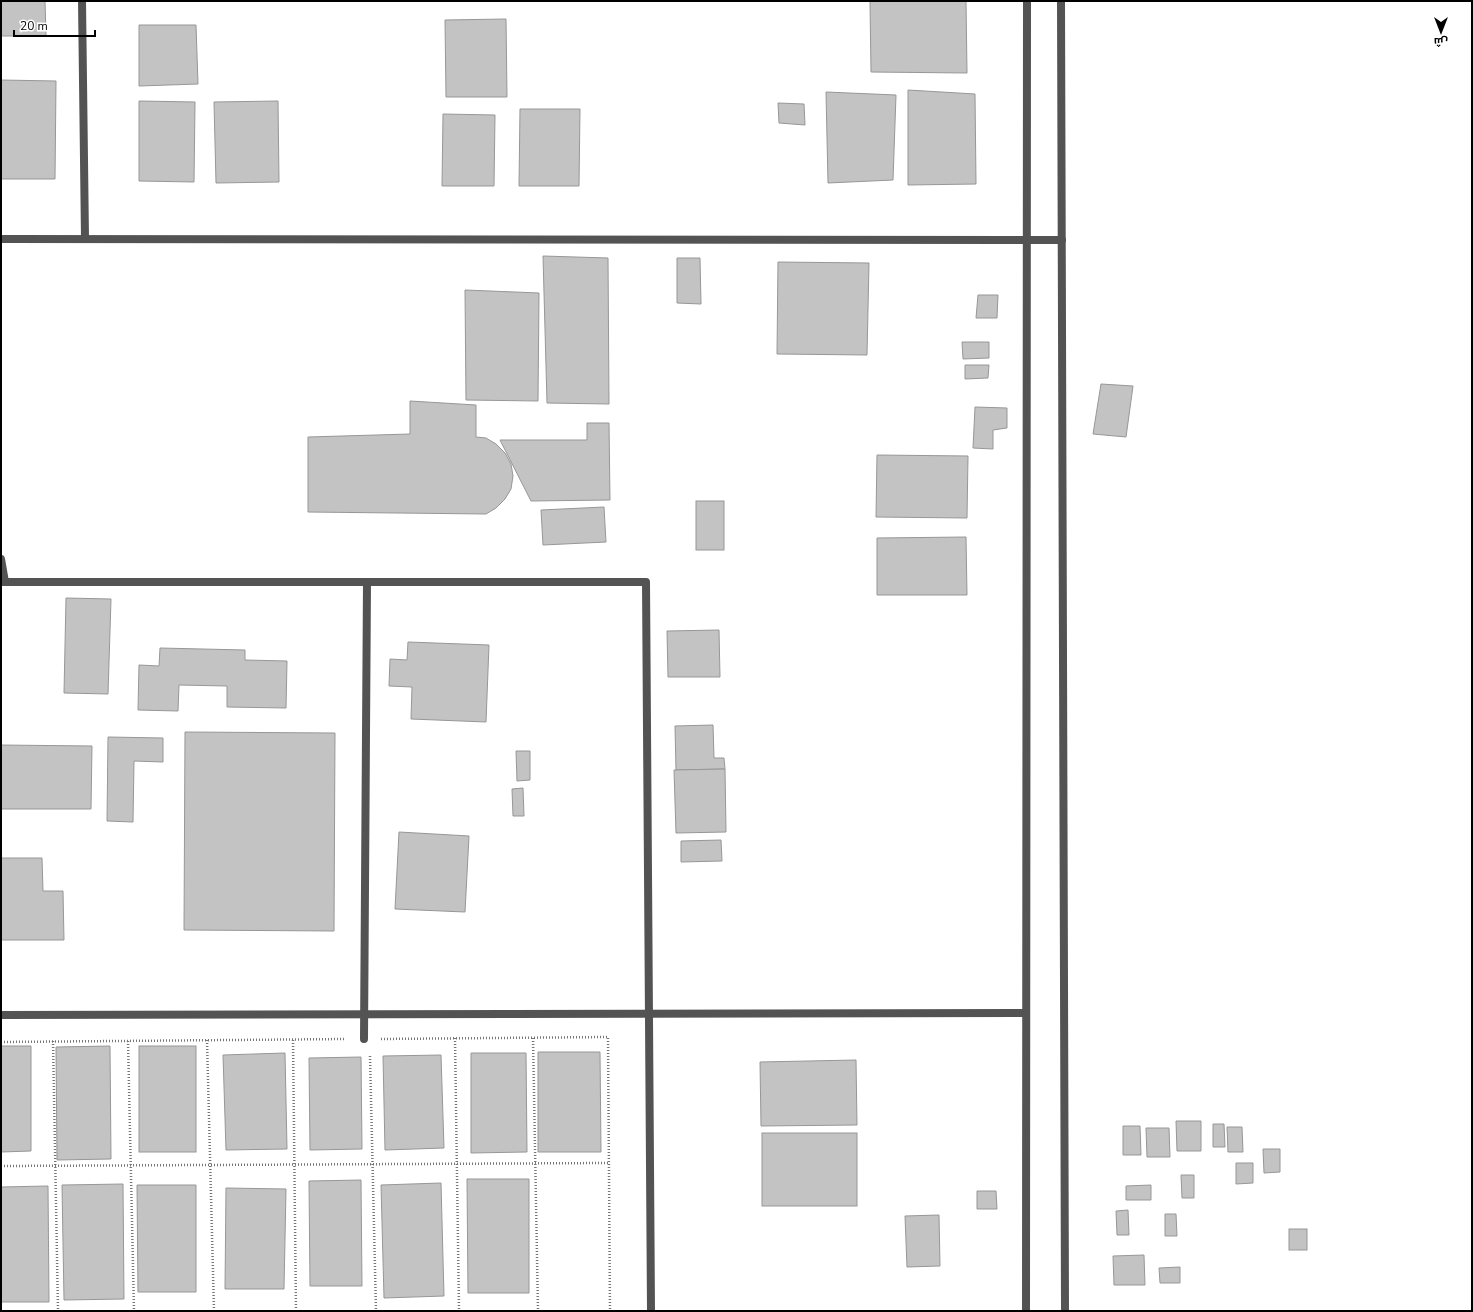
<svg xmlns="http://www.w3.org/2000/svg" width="1473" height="1312" font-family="'Nunito Sans',Cairo,sans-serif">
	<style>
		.building { fill: #c3c3c3; stroke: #979797 }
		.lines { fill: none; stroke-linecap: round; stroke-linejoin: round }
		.path { stroke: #757575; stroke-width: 2.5; stroke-dasharray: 1 2; stroke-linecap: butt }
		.minor { stroke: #535353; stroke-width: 8 }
		.tertiary { stroke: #535353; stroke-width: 8 }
	</style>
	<rect width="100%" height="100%" fill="#fff"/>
	<g class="building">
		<path d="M1,1H45L46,36H1Z"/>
		<path d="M870,1H966L967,73L871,72Z"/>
		<path d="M506,19L507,97H446L445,20Z"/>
		<path d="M139,25H196L198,84L139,86Z"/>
		<path d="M1,80L56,81L55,179H1Z"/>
		<path d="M908,90L975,94L976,184L908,185Z"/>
		<path d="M826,92L896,95L893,180L828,183Z"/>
		<path d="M139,101L195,102L194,182L139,181Z"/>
		<path d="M278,101L279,182L216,183L214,102Z"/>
		<path d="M778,103L804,104L805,125L779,123Z"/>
		<path d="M520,109H580L579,186H519Z"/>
		<path d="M443,114L495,115L494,186H442Z"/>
		<path d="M543,256L608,258L609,404L547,403Z"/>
		<path d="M677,258H700L701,304L677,303Z"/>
		<path d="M778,262L869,263L867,355L777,354Z"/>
		<path d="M465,290L539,293L538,401L466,400Z"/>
		<path d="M978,295H998L997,318H976Z"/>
		<path d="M962,342H989V358L963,359Z"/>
		<path d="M965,365H989L988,378L965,379Z"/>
		<path d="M1101,384L1133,386L1126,437L1093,434Z"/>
		<path d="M410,401L476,405V437L486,438L496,444L505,453L511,464L513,476L511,489L505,499L496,508L486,514L308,512V437L410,434Z"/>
		<path d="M975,407L1007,408V428L993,430V449L973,448Z"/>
		<path d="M587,423H609L610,500L531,501L500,440H587Z"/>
		<path d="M877,455L968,456L967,518L876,517Z"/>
		<rect x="696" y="501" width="28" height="49"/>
		<path d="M604,507L606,542L543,545L541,510Z"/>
		<path d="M966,537L967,595H877V538Z"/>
		<path d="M66,598L111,599L108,694L64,693Z"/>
		<path d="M719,630L720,677H668L667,631Z"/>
		<path d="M408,642L489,645L486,722L411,719L412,687L389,686L390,659L407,660Z"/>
		<path d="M160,648L245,650V660L287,661L286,708L227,707V686L179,685L178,711L138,710L139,665L159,666Z"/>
		<path d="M713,725L714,758H724L725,769L676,770L675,726Z"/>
		<path d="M185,732L335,733L334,931L184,930Z"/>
		<path d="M108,737L163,738V762L134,761L133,822L107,821Z"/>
		<path d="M1,745L92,746L91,809H1Z"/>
		<path d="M516,751H530V780L517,781Z"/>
		<path d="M725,769L726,832L676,833L674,770Z"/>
		<path d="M523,788L524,816H513L512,789Z"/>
		<path d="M399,832L469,836L465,912L395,909Z"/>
		<path d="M721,840L722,861L681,862V841Z"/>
		<path d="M1,858H42L43,891H63L64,940H1Z"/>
		<path d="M1,1046H31V1151L1,1152Z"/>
		<path d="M110,1046L111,1159L57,1160L56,1047Z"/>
		<rect x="139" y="1046" width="57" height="106"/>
		<path d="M538,1052H600L601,1152H538Z"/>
		<path d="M285,1053L287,1149L226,1150L223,1055Z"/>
		<path d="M471,1053H526L527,1152L471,1153Z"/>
		<path d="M441,1055L444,1148L385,1150L383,1056Z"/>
		<path d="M361,1057L362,1149L310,1150L309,1058Z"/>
		<path d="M856,1060L857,1125L761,1126L760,1062Z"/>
		<path d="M1176,1121H1201V1151H1177Z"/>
		<path d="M1213,1124H1224L1225,1147H1213Z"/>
		<path d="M1123,1126H1140L1141,1155H1123Z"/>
		<path d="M1227,1127H1242L1243,1152H1228Z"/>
		<path d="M1146,1128H1169L1170,1157H1147Z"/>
		<rect x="762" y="1133" width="95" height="73"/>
		<path d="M1263,1149H1280V1172L1264,1173Z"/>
		<path d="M1236,1163H1253V1183L1236,1184Z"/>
		<path d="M1181,1175H1194V1198H1182Z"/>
		<path d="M467,1179H529V1293H468Z"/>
		<path d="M361,1180L362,1286H310L309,1181Z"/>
		<path d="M441,1183L444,1296L384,1298L381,1185Z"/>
		<path d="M123,1184L124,1299L64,1300L62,1185Z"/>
		<path d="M137,1185H196V1292H138Z"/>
		<path d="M1151,1185V1200H1126V1186Z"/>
		<path d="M48,1186L49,1302H1V1187Z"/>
		<path d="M226,1188L286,1189L284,1289H225Z"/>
		<path d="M977,1191H996L997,1209H977Z"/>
		<path d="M1128,1210L1129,1235H1117L1116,1211Z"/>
		<path d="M1165,1214H1176L1177,1236H1165Z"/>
		<path d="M939,1215L940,1266L907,1267L905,1216Z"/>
		<rect x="1289" y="1229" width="18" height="21"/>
		<path d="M1144,1255L1145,1285H1114L1113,1256Z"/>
		<path d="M1180,1267V1283H1160L1159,1268Z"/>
	</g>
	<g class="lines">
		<g class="path">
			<path d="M455,1038L459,1311"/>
			<path d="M533,1038L538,1311"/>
			<path d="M381,1039L608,1037L610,1311"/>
			<path d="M207,1040L214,1311"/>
			<path d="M293,1040L296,1311"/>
			<path d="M53,1041L58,1311"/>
			<path d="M128,1041L134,1311"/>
			<path d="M1,1042L346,1039"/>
			<path d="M370,1056L376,1311"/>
			<path d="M1,1166L609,1163"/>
		</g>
		<g class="minor">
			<path d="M82,1L85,239"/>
			<path d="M1,239L1062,240"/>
			<path d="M1,559L5,582"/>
			<path d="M1,582H646L651,1311"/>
			<path d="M1,1015L1026,1013"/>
			<path d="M364,1039L367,582"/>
		</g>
		<g class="tertiary">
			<path d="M1061,1L1065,1311"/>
			<path d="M1026,1311L1027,1"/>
		</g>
	</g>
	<rect width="1473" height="1312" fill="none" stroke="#000000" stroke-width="4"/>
	<g transform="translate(1441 32) rotate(180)" stroke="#ffffff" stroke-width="3" paint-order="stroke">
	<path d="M0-3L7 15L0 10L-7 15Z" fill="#000000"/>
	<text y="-6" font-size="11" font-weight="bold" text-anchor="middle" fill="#000000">ش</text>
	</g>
	<path d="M14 30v6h81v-6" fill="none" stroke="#000000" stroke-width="2"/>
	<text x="20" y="30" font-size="12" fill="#000000" stroke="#ffffff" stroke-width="3" paint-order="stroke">20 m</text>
</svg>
